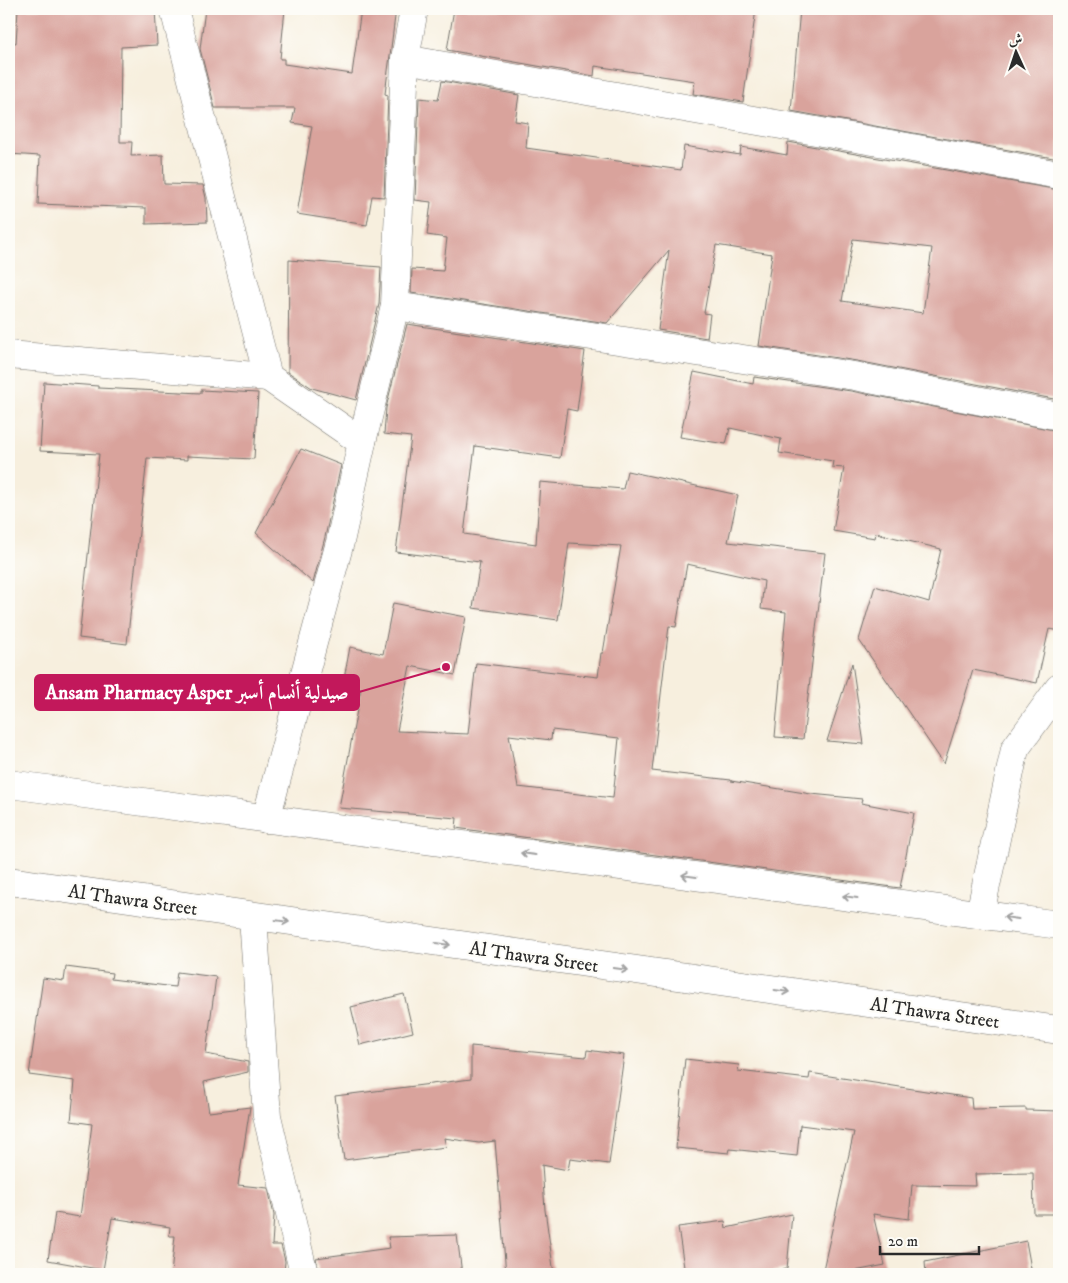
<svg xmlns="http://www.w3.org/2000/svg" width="1068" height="1283" font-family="'IM FELL DW Pica',Amiri,serif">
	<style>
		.building { fill: #d9a39c; fill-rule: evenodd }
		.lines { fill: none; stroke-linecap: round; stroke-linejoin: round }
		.street-casing { stroke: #72706a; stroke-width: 29 }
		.secondary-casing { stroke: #72706a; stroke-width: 29 }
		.street { stroke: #fff; stroke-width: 28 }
		.secondary { stroke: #fff; stroke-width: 28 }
		.oneway { stroke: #a0a0a0 }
		.labels { text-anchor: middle; stroke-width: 4.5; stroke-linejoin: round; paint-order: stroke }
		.street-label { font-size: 19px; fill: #2b2b2b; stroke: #fdfcf7 }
		.leader { fill: none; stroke: #c2185b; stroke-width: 2 }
		.callout-dot { fill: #c2185b; stroke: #fdfcf7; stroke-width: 2 }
		.callout { fill: #c2185b; stroke: #c2185b; stroke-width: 2 }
		.callout-label { font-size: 20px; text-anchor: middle; font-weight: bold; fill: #fff }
	</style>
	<rect width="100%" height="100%" fill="#fdfcf7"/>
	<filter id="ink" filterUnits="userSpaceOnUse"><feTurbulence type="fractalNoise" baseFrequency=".02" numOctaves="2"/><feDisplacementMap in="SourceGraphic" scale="10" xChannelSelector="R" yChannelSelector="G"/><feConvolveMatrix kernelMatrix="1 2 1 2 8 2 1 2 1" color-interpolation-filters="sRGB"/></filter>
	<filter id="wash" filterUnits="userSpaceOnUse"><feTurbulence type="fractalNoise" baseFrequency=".0096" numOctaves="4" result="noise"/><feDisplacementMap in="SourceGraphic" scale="20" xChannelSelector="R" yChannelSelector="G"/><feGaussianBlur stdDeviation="1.12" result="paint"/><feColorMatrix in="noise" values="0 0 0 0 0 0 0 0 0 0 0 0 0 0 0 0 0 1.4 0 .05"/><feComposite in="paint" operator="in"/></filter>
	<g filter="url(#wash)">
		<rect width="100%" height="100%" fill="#f7efde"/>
		<g id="blocks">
			<g class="building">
				<path d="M18,9H155L157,45L121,47L120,142H132L131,156L163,155L164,184L203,185L206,198L207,222L146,224V208L38,204L40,156L9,154V42L16,43Z"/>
				<path d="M205,9H285L280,59H284V64L352,74L361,9H396L385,94L388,95L384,197L372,196L367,225L297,214L312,126L292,123L295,108H215L200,49Z"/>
				<path d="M454,9H756L743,102L693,94L695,81L595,66L594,76L447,50Z"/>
				<path d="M800,9H1059V159L791,111Z"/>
				<path d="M442,81L519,95L515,121L528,123L526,148L681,170L684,146L740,155L741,147L787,155L788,142L1059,190V400L857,361L759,346L772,254L716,245L704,313L710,314L707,338L658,330L669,250L607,323L411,293L412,269L443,271L447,238L427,235L431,202L415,200L419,98L438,100ZM853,239L932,248L923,313L842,301Z"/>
				<path d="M289,260L381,267L379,304L356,400L312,388L288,372Z"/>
				<path d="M407,324L585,351L577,411L567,409L560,458L475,446L464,534L536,544L540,482L623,489L627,471L738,495L728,542L825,553L803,739L775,737L786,612L761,609L764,581L687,564L676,627L669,626L652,771L731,780V781L811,794L862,799L861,803L914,813L900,888L456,828L457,818L339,808L361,688L343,684L350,647L383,654L393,603L466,617L455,675L410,666L397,731L468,734L476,663L598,677L601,653H603L621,546L569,543L558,620L473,608L480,562L396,552L411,437L384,434L386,408ZM552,730L619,738L613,798L518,787L509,735L551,740Z"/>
				<path d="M694,372L753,384L754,377L851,391L1059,431V631L1049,629L1037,683L973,670L944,764L859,640L875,586L929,602L941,549L876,533L875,538L833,531L844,468L832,467L833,461L779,453L781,439L730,428L726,444L680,437Z"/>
				<path d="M44,382L98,386V388L201,393V390L258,393L254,459L187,456V460L147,458L127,644L79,638L99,454L40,451Z"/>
				<path d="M301,449L341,465L325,537L313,583L256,533Z"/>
				<path d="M852,663L864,744L827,741Z"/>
				<path d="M66,967L112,973L111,979L175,987L177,972L216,977L206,1054L248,1062V1072L204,1082L209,1112L250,1107L238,1185L268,1188L274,1215L272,1245H281L285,1261L284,1274H171L175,1236H169L170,1227L112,1218L103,1270L48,1260L55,1213L80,1217L92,1124L71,1121L75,1081L29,1075L43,978L64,981Z"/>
				<path d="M404,994L413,1032L360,1045L351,1007Z"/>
				<path d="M471,1046L586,1057L587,1050L624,1055L609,1164L570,1159L568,1170L542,1165L545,1210L554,1274H506L495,1141L479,1143L444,1138L446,1147L344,1160L335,1096L471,1079Z"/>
				<path d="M685,1059L739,1065L738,1071L809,1079L810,1073L971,1098L972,1109L1026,1108V1110L1059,1111V1214H1034L1033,1173L975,1174L976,1186L912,1185L909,1219L873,1214L885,1265L840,1274H822L854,1132L800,1125L797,1156L730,1149L729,1153L676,1148Z"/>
				<path d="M792,1214L787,1269L759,1274H754V1270L729,1274H685L678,1227L725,1221L726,1228Z"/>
				<path d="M457,1235L462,1274H319L316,1258L390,1248L388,1237Z"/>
				<path d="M1026,1241L1032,1274H926L925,1262Z"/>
			</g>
		</g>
	</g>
	<g filter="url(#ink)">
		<use href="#blocks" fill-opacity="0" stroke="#72706a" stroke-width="1"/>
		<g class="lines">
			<g class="street-casing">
				<g id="street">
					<path d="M174,9L268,377L362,442"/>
					<path d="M405,59L896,145L1059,175"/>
					<path d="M395,306L854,376L1059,416"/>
					<path d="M9,355L268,377"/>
					<path d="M266,819L340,542L362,442L395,306L405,59L414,9"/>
					<path d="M980,914L1015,749L1059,688"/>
					<path d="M253,917L267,1116L304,1274"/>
				</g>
			</g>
			<g class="secondary-casing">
				<g id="secondary">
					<path d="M9,784L1059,925"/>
					<path d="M9,881L1059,1030"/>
				</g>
			</g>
			<use href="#street" class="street"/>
			<use href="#secondary" class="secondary"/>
		</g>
		<defs><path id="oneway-shaft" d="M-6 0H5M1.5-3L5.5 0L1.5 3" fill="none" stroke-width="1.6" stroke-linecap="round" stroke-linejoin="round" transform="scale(1.25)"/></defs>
		<g class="oneway">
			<use href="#oneway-shaft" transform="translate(528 854) rotate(-172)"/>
			<use href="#oneway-shaft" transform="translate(689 876) rotate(-172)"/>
			<use href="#oneway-shaft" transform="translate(850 897) rotate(-172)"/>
			<use href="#oneway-shaft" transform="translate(1011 918) rotate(-172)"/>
			<use href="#oneway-shaft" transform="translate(282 921) rotate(8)"/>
			<use href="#oneway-shaft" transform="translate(443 944) rotate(8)"/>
			<use href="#oneway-shaft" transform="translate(621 969) rotate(8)"/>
			<use href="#oneway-shaft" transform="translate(782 991) rotate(8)"/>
		</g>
	</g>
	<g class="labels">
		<g class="street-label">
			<text transform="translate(133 899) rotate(8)" y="7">Al Thawra Street</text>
			<text transform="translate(534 956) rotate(8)" y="7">Al Thawra Street</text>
			<text transform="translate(935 1012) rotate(8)" y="7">Al Thawra Street</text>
		</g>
	</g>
	<path class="leader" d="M446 667L359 692"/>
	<circle class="callout-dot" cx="446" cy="667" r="5"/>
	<rect class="callout" x="35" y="675" width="324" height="35" rx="5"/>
	<g class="callout-label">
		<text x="197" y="699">Ansam Pharmacy Asper صيدلية أنسام أسبر</text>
	</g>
	<rect width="1068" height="1283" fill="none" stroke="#fdfcf7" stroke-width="30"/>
	<g transform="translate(1016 52) rotate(357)" stroke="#fdfcf7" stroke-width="4" paint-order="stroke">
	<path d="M0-4L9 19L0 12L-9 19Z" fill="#2b2b2b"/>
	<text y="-8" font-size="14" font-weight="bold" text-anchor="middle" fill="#2b2b2b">ش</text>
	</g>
	<path d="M880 1246v8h99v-8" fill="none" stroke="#2b2b2b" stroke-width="2.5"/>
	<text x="888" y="1246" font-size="15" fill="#2b2b2b" stroke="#fdfcf7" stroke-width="4" paint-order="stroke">20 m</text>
</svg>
